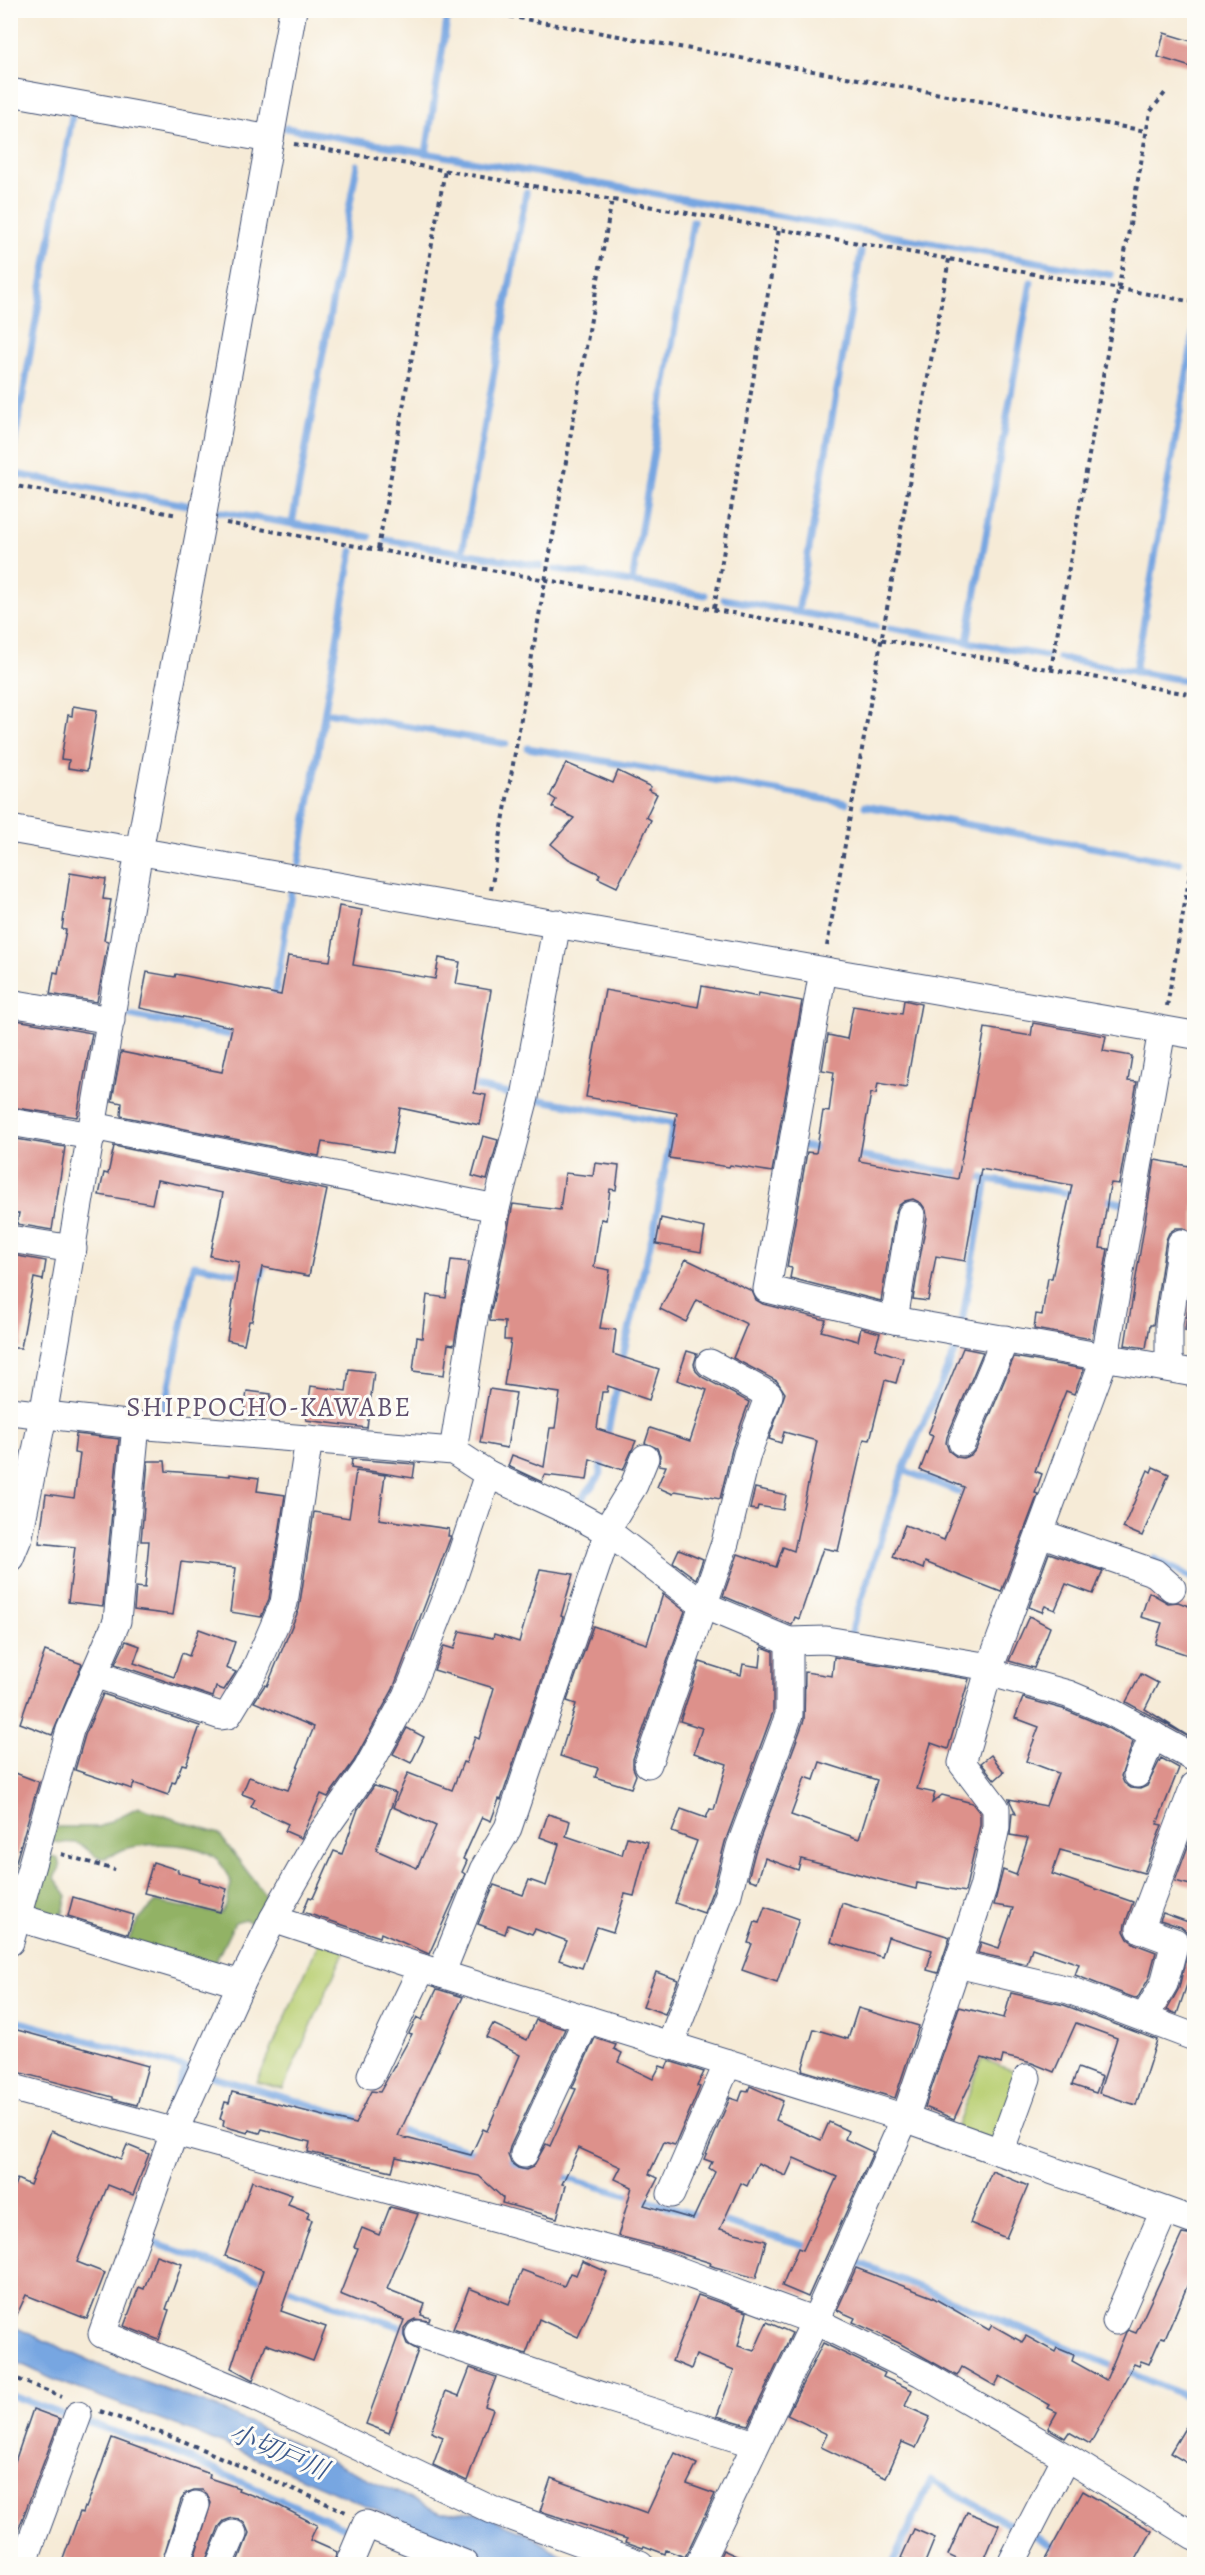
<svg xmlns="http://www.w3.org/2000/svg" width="1205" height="2575" font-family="Alegreya,'Noto Serif JP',serif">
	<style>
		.green { fill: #b9cf73; stroke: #6a7f68; stroke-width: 1.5 }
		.forest { fill: #92b265; stroke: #567062; stroke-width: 1.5 }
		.water { fill: #77a6e1; stroke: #496aa0; stroke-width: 1.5 }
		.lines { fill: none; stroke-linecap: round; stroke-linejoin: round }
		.stream { stroke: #77a6e1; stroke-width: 7 }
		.building { fill: #dd918b; fill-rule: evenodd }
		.minor-casing { stroke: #3c4b70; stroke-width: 29 }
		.path { stroke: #3c4b70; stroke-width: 4; stroke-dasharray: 4.5 4.5; stroke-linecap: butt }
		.minor { stroke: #fff; stroke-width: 27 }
		.labels { text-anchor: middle; stroke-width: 6; stroke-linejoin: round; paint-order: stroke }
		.water-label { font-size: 26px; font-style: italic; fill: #3b598c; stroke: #fdfcf7 }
		.quarter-label { font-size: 27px; letter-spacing: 1.5px; fill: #5f516e; stroke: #fdfcf7 }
	</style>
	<rect width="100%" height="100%" fill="#fdfcf7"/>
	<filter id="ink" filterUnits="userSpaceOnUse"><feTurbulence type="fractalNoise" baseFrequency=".0167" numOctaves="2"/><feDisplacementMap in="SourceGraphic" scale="12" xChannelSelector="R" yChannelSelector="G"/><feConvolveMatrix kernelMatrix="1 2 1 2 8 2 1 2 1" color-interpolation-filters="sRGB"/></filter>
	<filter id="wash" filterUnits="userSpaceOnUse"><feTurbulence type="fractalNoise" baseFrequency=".008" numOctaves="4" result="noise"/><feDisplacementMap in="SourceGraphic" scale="24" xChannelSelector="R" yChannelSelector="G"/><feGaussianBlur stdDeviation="1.35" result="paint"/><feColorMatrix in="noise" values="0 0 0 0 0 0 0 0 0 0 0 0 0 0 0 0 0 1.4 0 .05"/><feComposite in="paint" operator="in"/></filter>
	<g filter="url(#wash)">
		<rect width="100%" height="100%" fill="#f6ebd7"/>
		<g class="green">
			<path d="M319,1942L345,1950L283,2089L257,2082Z"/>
			<path d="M982,2059L1022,2074L996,2144L956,2129Z"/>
		</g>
		<g class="forest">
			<path d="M138,1807L219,1834L271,1903L259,1928L245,1919L235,1922L214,1965L127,1943L138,1920L156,1902L221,1914L226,1905L231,1884C228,1876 224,1867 218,1860C198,1841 150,1842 125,1849C118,1851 111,1857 104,1858C93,1859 89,1849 81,1845C70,1840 60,1845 50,1841L49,1834L58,1827H99Z"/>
			<path d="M40,1852L58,1858L60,1867L55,1878L67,1896L63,1913L57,1916L44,1912L30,1900Z"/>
		</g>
		<path class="water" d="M10,2325L108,2369L220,2409L441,2513L476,2512L526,2533L566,2558L582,2564H503L195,2432L52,2379L11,2359Z"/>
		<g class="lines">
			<g class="stream">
				<path d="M286,128L1111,275"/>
				<path d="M426,153L448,14"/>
				<path d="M10,468L73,111"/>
				<path d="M10,473L187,505"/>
				<path d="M217,511L369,537"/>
				<path d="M292,524L357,165"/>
				<path d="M386,540L540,566"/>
				<path d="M462,553L526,193"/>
				<path d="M555,569L705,595"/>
				<path d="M632,582L693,221"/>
				<path d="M724,599L876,626"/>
				<path d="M798,612L861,252"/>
				<path d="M890,628L1046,656"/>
				<path d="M967,642L1031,282"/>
				<path d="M1059,658L1194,682"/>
				<path d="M1135,672L1194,332"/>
				<path d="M331,713L506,744"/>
				<path d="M528,748L846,803"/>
				<path d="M865,806L1179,863"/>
				<path d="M299,864L352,551"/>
				<path d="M274,1002L291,893"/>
				<path d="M130,1015L239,1037"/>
				<path d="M467,1085L515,1095"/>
				<path d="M535,1099L675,1124"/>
				<path d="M802,1146L824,1150"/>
				<path d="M853,1155L1078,1195"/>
				<path d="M1101,1199L1122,1203"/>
				<path d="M962,1323L987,1179"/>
				<path d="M958,1344L903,1470L970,1496"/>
				<path d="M621,1364L655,1224L673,1123"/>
				<path d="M164,1415L194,1265L261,1278L265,1260"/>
				<path d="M606,1441L618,1381"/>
				<path d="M579,1502L599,1477L603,1455"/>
				<path d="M1154,1559L1194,1579"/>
				<path d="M851,1632L903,1470"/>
				<path d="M10,2019L190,2069"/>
				<path d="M210,2076L367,2121"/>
				<path d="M170,2107L186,2068"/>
				<path d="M392,2128L479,2153"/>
				<path d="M504,2160L540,2170"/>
				<path d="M556,2175L704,2217"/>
				<path d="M715,2220L814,2248"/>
				<path d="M148,2241L268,2282"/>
				<path d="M857,2262L1194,2399"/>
				<path d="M282,2287L413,2331"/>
				<path d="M10,2395L67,2416"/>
				<path d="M86,2422L174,2452L351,2531"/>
				<path d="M1035,2536L1060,2551"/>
				<path d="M893,2564L931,2480L1020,2530"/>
			</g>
		</g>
		<g id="blocks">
			<g class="building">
				<path d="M1164,33L1194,42V68L1158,57Z"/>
				<path d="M73,706L97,710L87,771L68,768L69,760L61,759L68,715L72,716Z"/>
				<path d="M566,763L613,783L618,771L651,787L648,790L657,794L646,817L651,820L617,887L598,878L600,874L569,859L551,844L574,818L552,807L556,800L550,796Z"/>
				<path d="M70,873L106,879L103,899L111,900L104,940L108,941L97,1002L50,994L54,972L58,973L66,930L62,929Z"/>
				<path d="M339,906L362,910L353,965L435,979L439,958L460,962L456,984L491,990L474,1093L486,1095L480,1125L400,1108L392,1153L322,1142L319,1156L121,1116L122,1103L112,1101L121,1052L222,1072L232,1027L140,1008L147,972L175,977L176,974L281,995L288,956L330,961Z"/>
				<path d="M702,986L758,997L759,993L802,1001L772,1172L730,1165L729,1167L669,1158L677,1113L586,1097L605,990L698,1007Z"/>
				<path d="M904,1000L921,1004L906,1088L878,1083L876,1094L871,1093L859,1161L958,1179L985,1028L1031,1036L1033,1023L1106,1036L1103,1051L1132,1056L1128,1081L1137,1082L1119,1184L1111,1183L1109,1191L1100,1248L1108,1249L1092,1339L1034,1329L1036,1314L1042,1315L1048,1278H1052L1072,1185L981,1169L965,1261L936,1256L928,1301L913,1299L927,1217L926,1210L921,1203L913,1199L905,1201L898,1206L896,1212L881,1301L790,1278L792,1268L787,1267L807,1152L816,1153L823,1111L829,1112L834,1072L822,1070L828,1035L847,1039L853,1006L902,1014Z"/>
				<path d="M16,1020L92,1033L77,1117L10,1107V1053Z"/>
				<path d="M483,1136L498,1140L487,1180L472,1176Z"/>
				<path d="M10,1138L65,1147L52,1230L17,1224L19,1213H10Z"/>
				<path d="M114,1146L327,1190L309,1276L262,1267L252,1321H249L244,1344L227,1340L239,1262L210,1256L223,1193L157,1180L152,1204L99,1195L104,1173L108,1174Z"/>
				<path d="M1155,1160L1194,1167V1236L1184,1228H1176L1169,1233L1166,1240L1153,1325H1150L1146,1348L1125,1345Z"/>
				<path d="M595,1163L619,1166L616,1190L610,1189L606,1220L601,1219L594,1267L610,1270L600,1328L616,1330L613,1354L659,1369L649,1400L608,1386L607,1392H602L597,1429L636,1441L623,1470L590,1459L587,1480L545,1475L542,1482L508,1466L512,1455L544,1467L550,1428H555L560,1393L504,1385L511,1340H504L505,1322L490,1321V1316L513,1204L560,1210L565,1173L593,1176Z"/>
				<path d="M661,1218L705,1228L701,1252L656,1244Z"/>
				<path d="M12,1255L46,1261L43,1280L34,1278L21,1348H10Z"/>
				<path d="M686,1259L752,1291L756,1300L763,1304L826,1320L821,1331L858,1341L861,1328L880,1333L875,1349L903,1358L896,1383L885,1380L870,1440L864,1439L838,1551L823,1548L799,1619L795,1617L792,1625L723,1596L738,1554L776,1567L783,1547L794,1551L817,1441L784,1432L781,1443L769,1439L785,1393L777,1381L733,1358L747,1324L697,1300L686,1322L660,1309Z"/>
				<path d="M451,1260L469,1262L454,1345L448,1344L444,1375L413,1371L417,1337L422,1338L427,1295L446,1298Z"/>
				<path d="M1191,1284H1194V1332L1185,1331Z"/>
				<path d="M963,1348L983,1352L947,1437L946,1443L949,1451L957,1457L963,1458L971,1455L976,1449L1014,1357L1084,1369L1074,1394L1066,1391L1041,1454L1035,1471L1042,1474L1035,1493L1038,1494L1001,1592L925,1562L923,1569L893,1557L905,1525L944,1540L964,1487L920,1470L933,1436L928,1434Z"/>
				<path d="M687,1351L697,1354L694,1364L696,1371L702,1377L749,1402L732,1449L720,1499L675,1491L673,1494L657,1487L666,1466L659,1465L660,1455L657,1448L645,1443L650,1428L690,1441L707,1390L677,1380Z"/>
				<path d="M349,1369L374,1372L367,1428L306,1420L311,1386L346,1391Z"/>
				<path d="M489,1389L516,1393L507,1448L480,1443Z"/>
				<path d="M247,1391L271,1394L268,1416L244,1413Z"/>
				<path d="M76,1434L119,1439L103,1606L68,1602L75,1547L39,1543L46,1494L74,1498L80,1454L74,1453Z"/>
				<path d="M352,1459L415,1464L413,1478L351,1468Z"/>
				<path d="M148,1461H165L166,1471L230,1476V1474L259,1478L257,1491L285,1495L269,1599L261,1617L230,1612L236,1568L181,1562L173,1615L134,1610L136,1587L145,1588L149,1541H141Z"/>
				<path d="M1153,1467L1169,1474L1142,1536L1123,1528L1148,1470L1151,1472Z"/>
				<path d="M356,1471L385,1475L379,1519L449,1529L448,1536H451L393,1689L354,1761L328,1797L321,1794L301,1838L285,1831L288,1824L251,1807L255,1799L242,1794L249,1777L288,1790L314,1727L254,1702L265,1685L267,1686L299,1609L314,1512L349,1518Z"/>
				<path d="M755,1488L786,1495L783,1510L758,1506L757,1510L750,1509Z"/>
				<path d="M679,1549L703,1559L696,1579L673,1562Z"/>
				<path d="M1049,1553L1103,1571L1093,1594L1066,1584L1055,1610L1045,1606L1042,1612L1029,1607Z"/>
				<path d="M540,1569L573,1574L561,1616L563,1617L501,1800L499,1799L491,1821L482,1817L463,1859L467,1861L462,1872L465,1874L429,1954L381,1933L380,1937L303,1912L309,1897L313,1898L334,1851L342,1854L358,1809L374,1786L396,1793L376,1850L417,1868L436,1826L393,1807L408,1773L452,1790L463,1762L466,1763L475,1737L479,1739L494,1688L434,1670L444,1646L454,1649L460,1631L493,1638L494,1634L519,1642Z"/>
				<path d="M1149,1592L1168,1603L1178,1602L1194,1608V1657L1155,1644L1162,1623L1141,1617Z"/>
				<path d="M663,1594L685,1611L633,1759V1768L636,1775L631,1788L595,1777L598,1768L560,1756L576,1704L567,1701L593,1626L647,1644Z"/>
				<path d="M1029,1616L1050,1627L1034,1668L1009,1661Z"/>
				<path d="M199,1629L235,1642L226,1668L236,1672L224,1690L216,1687L213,1697L115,1664L126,1641L140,1646L134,1663L174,1677L182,1653L189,1656Z"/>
				<path d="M762,1647L773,1651V1712L725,1842L713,1889L704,1913L675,1903L697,1841L672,1832L681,1809L706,1818L710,1809L714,1810L727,1764L694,1753L702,1728L680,1721L700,1662L741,1675L743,1664L760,1667Z"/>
				<path d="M45,1651L82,1664L52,1735L20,1723Z"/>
				<path d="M834,1657L969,1679L948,1749L931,1743L917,1789L935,1793L932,1803L942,1795L972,1803L980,1813V1825L965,1892L917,1883L916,1889L801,1859L798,1870L765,1858L757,1882L748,1879L755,1852L804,1720L805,1672L832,1676ZM820,1762L877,1780L859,1839L791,1815L805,1777L814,1780Z"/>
				<path d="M1141,1674L1158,1683L1145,1709L1191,1738L1126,1702Z"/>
				<path d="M103,1694L200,1726L186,1765L182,1764L175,1783L172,1782L168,1795L134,1783L132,1789L75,1770L85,1735Z"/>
				<path d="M1023,1698L1063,1709L1104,1726L1133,1742L1121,1776L1124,1783L1131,1788L1140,1789L1147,1786L1161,1758L1179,1768L1157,1824L1162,1825L1144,1873L1060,1850L1052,1874L1133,1902L1125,1924L1124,1931L1128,1939L1135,1944L1156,1952L1149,1978L1137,1999L1075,1975L1079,1964L1032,1948L1027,1964L978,1953L981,1942L999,1948L1013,1908L994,1905L1003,1870L1016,1875L1028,1838L1010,1835L1012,1813L1016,1814L1009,1799L1046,1806L1058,1773L1026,1761L1039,1727L1015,1718Z"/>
				<path d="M407,1728L424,1737L411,1763L393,1754Z"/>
				<path d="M991,1755L1004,1772L995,1780L981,1763Z"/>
				<path d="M10,1771L39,1782L10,1882Z"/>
				<path d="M548,1814L570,1821L566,1836L622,1855L627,1837L648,1842L634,1896L625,1894L613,1932L597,1927L582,1968L559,1960L567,1941L535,1929L532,1934L508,1925L505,1934L478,1924L494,1885L523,1895L529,1880L546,1886L559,1844L540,1837Z"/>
				<path d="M1193,1833H1194V1886L1175,1881Z"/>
				<path d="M153,1862L178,1870V1873L200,1879L199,1881L227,1889L220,1912L144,1893Z"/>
				<path d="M73,1897L134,1915L128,1934L68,1916Z"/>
				<path d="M842,1903L950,1937L938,1973L927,1970L932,1950L888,1937L882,1957L831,1942Z"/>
				<path d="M765,1907L799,1919L777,1982L742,1970L752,1944L748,1943L755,1922L759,1923Z"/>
				<path d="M1163,1913L1194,1924V1964L1177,2014L1167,2010L1179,1988L1190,1939L1187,1932L1181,1927L1160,1920Z"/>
				<path d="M656,1972L678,1980L665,2014L643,2006Z"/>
				<path d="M437,1989L463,1997L398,2136L471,2155L483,2129L487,2131L520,2055L486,2037L493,2024L527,2040L536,2020L565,2029L510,2147L508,2155L511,2163L518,2168L526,2170L533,2167L546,2144L550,2146L576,2089L572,2088L595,2038L616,2045L614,2049L622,2053L618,2062L653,2079L660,2066L666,2068L669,2061L704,2072L697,2086L700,2087L675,2145L664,2142L649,2174L658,2178L644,2205L693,2219L715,2172L709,2168L712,2162L704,2159L730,2098L739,2101L743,2090L748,2091L750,2086L783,2101L776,2120L821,2140L829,2122L848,2131L845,2139L873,2152L808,2297L782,2286L798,2248L803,2250L837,2177L794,2158L786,2176L758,2163L747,2186L741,2183L720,2229L766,2241L756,2278L715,2267L710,2265L711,2263L657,2246L618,2236L632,2187L615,2179L621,2167L579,2148L562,2184L566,2185L557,2218L502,2203L503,2198L479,2176L396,2157L392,2171L308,2152L310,2142L262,2129L260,2133L249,2130L248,2133L223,2126L224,2120L220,2119L225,2102L229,2103L232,2092L355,2124L371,2091L380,2092L412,2034L409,2033L417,2017L422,2020Z"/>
				<path d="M1011,1993L1064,2005L1157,2040L1136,2105L1099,2093L1117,2038L1076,2023L1054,2072L1032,2063L1003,2056L1001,2064L982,2058L954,2119L925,2107L959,2007L1004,2018Z"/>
				<path d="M858,2008L919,2026L895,2098L802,2070L814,2029L848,2039Z"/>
				<path d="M10,2028L148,2066L137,2105L113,2099V2097L10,2070Z"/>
				<path d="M1078,2068L1102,2077L1096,2093L1072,2085Z"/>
				<path d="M51,2131L121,2159L127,2145L149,2154L133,2195L108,2185L77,2262L105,2273L87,2319L26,2295L10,2330V2196L17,2179L30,2185Z"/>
				<path d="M992,2171L1028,2186L1006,2238L970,2223Z"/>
				<path d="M252,2181L292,2195L288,2204L309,2212L307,2218L312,2220L281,2311L326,2327L313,2361L266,2344L253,2380L231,2368L263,2270L225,2256Z"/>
				<path d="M390,2207L418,2214L387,2289L425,2304L421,2315L430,2318L429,2321L415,2319L409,2322L404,2328V2336L407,2344L418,2350L389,2433L366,2424L404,2320L340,2294L358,2248L354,2247L362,2228L379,2235Z"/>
				<path d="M1182,2234L1194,2236V2270L1165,2338L1161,2337L1149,2364L1141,2361L1139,2366L1134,2364L1090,2444L1069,2432L1065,2438L1048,2428L1057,2412L1048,2408L1050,2405L1000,2376L995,2386L962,2367L957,2376L899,2343L853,2322L855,2318L837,2310L856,2268L932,2297L989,2330L992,2325L1022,2342L1026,2336L1055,2352L1057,2348L1074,2355L1072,2361L1106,2380L1126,2332L1128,2330L1136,2333Z"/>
				<path d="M156,2255L182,2264L166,2309L169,2310L159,2340L124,2326L139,2287L144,2289Z"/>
				<path d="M582,2261L607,2272L578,2337L539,2319L526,2354L453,2329L469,2288L509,2304L522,2270L564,2286L570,2273L576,2275Z"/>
				<path d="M698,2295L747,2312L738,2346L754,2351L767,2322L792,2333L748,2425L717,2416L734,2370L696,2355L691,2369L672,2361Z"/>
				<path d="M823,2343L885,2373L883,2377L912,2390L905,2406L930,2417L916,2448L902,2442L886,2478L821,2447L827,2434L787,2415Z"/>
				<path d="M470,2368L496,2377L485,2406L493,2409L467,2481L433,2465L443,2437L431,2432L446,2391L459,2396Z"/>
				<path d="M33,2409L60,2419L10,2552V2476Z"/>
				<path d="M1194,2413V2467L1170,2453Z"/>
				<path d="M112,2438L210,2474L209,2478L239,2488L238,2490L276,2504L317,2525L310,2540L337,2552L333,2565H237L249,2533L245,2524L239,2519L232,2518L224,2521L219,2527L204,2565H192L211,2503L207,2494L202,2490H194L186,2493L181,2500L161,2565H80L63,2559L80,2512L82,2513L84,2507L86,2508Z"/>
				<path d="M675,2453L697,2464L687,2484L715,2494L685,2557L666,2550L665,2554L644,2546L643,2548L626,2542L627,2539L540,2511L551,2478L647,2513Z"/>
				<path d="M1083,2491L1152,2531L1133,2565H1042Z"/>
				<path d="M967,2512L999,2525L982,2565H969L948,2555Z"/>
				<path d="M914,2529L935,2538L924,2565H917L901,2558Z"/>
				<path d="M723,2550L756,2565H716Z"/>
			</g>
		</g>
	</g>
	<g filter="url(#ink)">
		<use href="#blocks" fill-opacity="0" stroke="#3c4b70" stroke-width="1.5"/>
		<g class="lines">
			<g class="minor-casing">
				<g id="minor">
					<path d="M10,92L270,139"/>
					<path d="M10,829L1194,1035"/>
					<path d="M823,971L767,1289L894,1320L1194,1373"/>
					<path d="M10,1003L111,1020"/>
					<path d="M10,1122L92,1136"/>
					<path d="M93,1126L496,1208"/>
					<path d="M10,1239L73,1249"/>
					<path d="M894,1320L911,1215"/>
					<path d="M1169,1368V1324L1181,1243"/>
					<path d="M10,1411L136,1425L453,1451L488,1474L577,1515L608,1532L703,1605L789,1641L826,1640L990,1667"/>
					<path d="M962,1442L1005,1339"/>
					<path d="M453,1451L475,1313L496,1208L525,1097L557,923"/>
					<path d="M488,1474L452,1582L407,1696L367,1769L321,1834L273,1919L241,1984L175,2130L102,2334L254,2397L492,2510L640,2564"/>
					<path d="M606,1531L634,1485L645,1458"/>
					<path d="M1040,1533L1155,1573L1172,1588"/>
					<path d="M10,1558L19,1536L43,1416L139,851L202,519L293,10"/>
					<path d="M988,1672L1068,1694L1111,1712L1194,1758"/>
					<path d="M94,1674L221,1716L228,1715L254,1672L284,1603L309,1439"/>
					<path d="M648,1764L725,1543L747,1454L769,1395L710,1363"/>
					<path d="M1137,1774L1153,1735"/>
					<path d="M10,1915L241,1984"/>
					<path d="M273,1919L441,1974L905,2118L1194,2221"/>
					<path d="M10,1942L70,1730L117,1621L136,1425"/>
					<path d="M957,1964L1069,1990L1194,2037"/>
					<path d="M441,1974L483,1870L508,1828L608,1532"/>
					<path d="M1144,2018L1164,1984L1175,1942L1140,1929L1194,1786"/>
					<path d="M670,2045L728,1894L740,1847L789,1715V1641"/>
					<path d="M371,2075L422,1968"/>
					<path d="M10,2087L661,2264L815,2321L921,2373L1066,2457L1194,2536"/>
					<path d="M1000,2152L1027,2078"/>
					<path d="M524,2154L587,2019"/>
					<path d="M671,2194L728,2063"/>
					<path d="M1116,2321L1164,2211"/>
					<path d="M419,2334L605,2397L755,2444"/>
					<path d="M23,2564L78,2415"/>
					<path d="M176,2564L196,2505"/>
					<path d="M220,2564L233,2534"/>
					<path d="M349,2564L366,2524L465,2564"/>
					<path d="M699,2564L815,2321L905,2118L983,1888L996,1827V1808L962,1763L990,1667L1105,1357L1162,1030"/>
					<path d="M1011,2564L1066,2457"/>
				</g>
			</g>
			<g class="path">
				<path d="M474,10L1146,131"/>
				<path d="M294,144L1194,302"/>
				<path d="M10,485L178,515"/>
				<path d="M226,523L1194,695"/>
				<path d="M378,549L445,170"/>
				<path d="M714,608L779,229"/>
				<path d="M1051,669L1150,112L1165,93"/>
				<path d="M491,890L612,199"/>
				<path d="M827,946L949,259"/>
				<path d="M1167,1006L1194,851"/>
				<path d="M61,1854L115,1870"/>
				<path d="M10,2376L62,2397"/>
				<path d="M100,2411L183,2441L346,2512"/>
			</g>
			<use href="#minor" class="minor"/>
		</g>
	</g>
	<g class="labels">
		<g class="water-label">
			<text transform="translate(279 2451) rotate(23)" y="9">小切戸川</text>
		</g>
		<g class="quarter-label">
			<text x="269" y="1416">SHIPPOCHO-KAWABE</text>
		</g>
	</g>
	<rect width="1205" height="2575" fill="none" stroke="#fdfcf7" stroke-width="36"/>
</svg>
